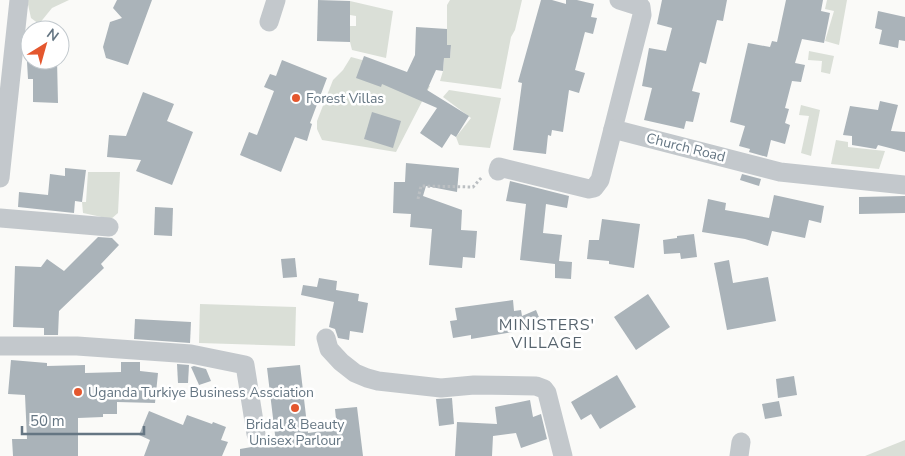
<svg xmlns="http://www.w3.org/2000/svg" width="905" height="456" font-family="'Nunito Sans',sans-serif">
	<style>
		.green { fill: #dadfd7 }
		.building { fill: #aab3b9 }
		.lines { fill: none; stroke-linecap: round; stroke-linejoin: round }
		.path { stroke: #bbbfc2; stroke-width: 3; stroke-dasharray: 2.5 2.5; stroke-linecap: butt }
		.minor { stroke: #c3c8cc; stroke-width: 19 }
		.poi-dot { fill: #e4572e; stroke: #fff; stroke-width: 2 }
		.labels { text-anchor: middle; stroke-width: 5; stroke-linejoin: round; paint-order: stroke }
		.poi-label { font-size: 14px; fill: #657683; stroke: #fff; text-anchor: start }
		.street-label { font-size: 14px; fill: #657683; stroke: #fff }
		.quarter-label { font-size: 16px; letter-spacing: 1px; fill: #57646e; stroke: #fff }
	</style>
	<rect width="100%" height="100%" fill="#fafaf8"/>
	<g class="green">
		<path d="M27,0H69L52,8L39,24L31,18Z"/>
		<path d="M450,0H522L515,30L511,37L501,89L440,81L443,71L444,58H450L451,45H447V5Z"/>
		<path d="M827,0H847L839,45L825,41L834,11L825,9Z"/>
		<path d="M350,1L393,11L386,58L352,50L350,42V26H356V16L350,15Z"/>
		<path d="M809,51L834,56L830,74L821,72L822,61L808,60Z"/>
		<path d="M351,57L388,67L430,86L396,152L322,140L317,129V121L333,80L343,70Z"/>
		<path d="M449,90L501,98L490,148L459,145L456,137L471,118L443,97Z"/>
		<path d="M801,105L820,110L811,156L801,153L809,116L799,115Z"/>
		<path d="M836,140L848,142V147L885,151L879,169L831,164Z"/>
		<path d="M88,172H120L118,213L111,219L83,213L82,202H86Z"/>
		<path d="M200,304L296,307L295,346L199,343Z"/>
		<path d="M905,440V456H865Z"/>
	</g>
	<g class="building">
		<path d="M117,0H152L128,65L106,58L103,47L110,22L122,18L113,8Z"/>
		<path d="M318,0L350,1V42L317,41Z"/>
		<path d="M541,0H552L566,4V0H577L594,4L591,17L597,18L593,34L585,32L575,70L585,73L579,93L569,90L563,132L552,130L551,136L548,135L546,154L513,150L522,83L518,82Z"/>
		<path d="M662,0H727L723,21L717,20L706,64L700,62L692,91L700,93L693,122L686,121L684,129L644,120L652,88L642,86L649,48L666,51L672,28L657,24Z"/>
		<path d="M786,0H823L821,11L830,13L824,43L802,39L795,63L805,65L801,82L792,81L785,108L789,109L785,123L790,125L785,144L771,140L767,157L749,152L750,149L739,146L745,126L730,122L748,43L770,47L772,41L777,42Z"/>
		<path d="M878,11L905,17V41L899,40L898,48L879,44L882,30L875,28Z"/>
		<path d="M416,27L447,29V45H451L450,58H444L443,71L436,70L427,90L469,116L456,137L451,134L442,148L420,133L437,108L382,84L381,87L356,78L364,56L407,72L415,55Z"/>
		<path d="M35,60H57L58,103L33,102V79H28L27,62L35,61Z"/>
		<path d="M282,60L327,78L310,123L312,124L307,141L295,137L281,172L240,155L249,132L257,135L274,91L264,87L270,74L276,76Z"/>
		<path d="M143,92L174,104L167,121L193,132L172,185L136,171L141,160L107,157L109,135L126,136Z"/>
		<path d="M880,101L898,105L891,131L905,132V152L878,145L876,149L852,145V136L843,135L850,106L878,110Z"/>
		<path d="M372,112L401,121L393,148L364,139Z"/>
		<path d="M406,163L459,168L457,192L426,186L423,196L462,210L461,230L477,231L475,258L463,257L462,268L429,265L432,229L410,227L411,214L393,213L394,182H405Z"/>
		<path d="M65,168L86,170L82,202L75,201L74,213L18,207L19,192L48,195L50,174L65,176Z"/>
		<path d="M742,174L761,179L759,186L740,180Z"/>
		<path d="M510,181L569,196L567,208L546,204L543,233L562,235L559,261L572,262L571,279L555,278V264L520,260L526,204L506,201Z"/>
		<path d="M774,195L824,206L821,223L809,220L805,238L772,231L768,246L745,239L702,232L708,199L726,203L725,210L769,218Z"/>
		<path d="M905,196V213L859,214V197Z"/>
		<path d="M155,207L173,208L172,236L154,235Z"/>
		<path d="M602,219L640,224L634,268L609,264V261L587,259L589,240H599Z"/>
		<path d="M694,234L697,257L681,259L680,253L664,254L663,240L677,238V236Z"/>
		<path d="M98,237L112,238L119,245L101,264L104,268L59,311L58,335H44V328L13,327L15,266L41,267L47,259L64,271Z"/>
		<path d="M295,258L297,277L283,278L281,259Z"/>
		<path d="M729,260L733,283L768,277L776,321L727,330L714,263Z"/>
		<path d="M319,278L337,281L336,290L359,294L358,301L368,303L363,333L350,331L349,340L338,338L335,329L329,327L334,302L301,295L303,285L317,287Z"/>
		<path d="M648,294L670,327L636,350L614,317Z"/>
		<path d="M513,300L514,311L521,310L522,316L536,310L543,327L471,339V335L453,338L450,321L457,320L455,308Z"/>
		<path d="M135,319L191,322L190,343L134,339Z"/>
		<path d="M11,360L47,363V366L85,365V373L121,372V362H140V371L158,373L155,403L117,402V414H103V417L78,418V456H13L12,439H27L25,395L8,394Z"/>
		<path d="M177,364L189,365L188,383H178Z"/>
		<path d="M300,365L308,433L337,429L335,409L357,407L363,456H240V449L276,443L267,368Z"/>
		<path d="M194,366L206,369L211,381L199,385L191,367Z"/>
		<path d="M617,375L636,407L600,429L591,414L581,420L571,402Z"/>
		<path d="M794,376L797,395L778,398L776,379Z"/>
		<path d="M452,398L454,424L439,426L436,399Z"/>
		<path d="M530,400L533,417L541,414L547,439L521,448L516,433L493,436L492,456H455L457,422L497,424L495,407Z"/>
		<path d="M779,401L782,416L765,419L762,404Z"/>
		<path d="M149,411L183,425L187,415L212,424L213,422L226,427L221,440L228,442L222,456H144L150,440L139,435Z"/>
	</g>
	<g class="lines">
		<path class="path" d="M418,199L421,186L473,187L482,177"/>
		<g class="minor">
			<path d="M619,0L641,7L642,15L613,129L780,172L905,185"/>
			<path d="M269,22L276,0"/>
			<path d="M498,171L499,167L589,189L594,188L600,180L613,129"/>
			<path d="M0,178L19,0"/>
			<path d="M0,218L109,227"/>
			<path d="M326,338L329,349L341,362L355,373L367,378L378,381L441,388L474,385L536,386L544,389L547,393L563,456"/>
			<path d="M0,346H77L191,354L245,365L256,434"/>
			<path d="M739,456L741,442"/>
		</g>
	</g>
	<g class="poi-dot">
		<circle cx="296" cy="98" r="5"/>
		<circle cx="78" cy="392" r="5"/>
		<circle cx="295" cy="408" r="5"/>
	</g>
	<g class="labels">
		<g class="poi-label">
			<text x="306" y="103">Forest Villas</text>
			<text x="88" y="397">Uganda Turkiye Business Assciation</text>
			<text x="295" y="429" text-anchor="middle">Bridal &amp; Beauty<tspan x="295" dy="16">Unisex Parlour</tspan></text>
		</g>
		<g class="street-label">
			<text transform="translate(686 147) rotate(14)" y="5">Church Road</text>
		</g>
		<g class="quarter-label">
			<text x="547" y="330">MINISTERS'<tspan x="547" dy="18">VILLAGE</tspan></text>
		</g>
	</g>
	<g transform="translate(45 45) rotate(37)"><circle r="24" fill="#ffffff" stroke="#c1c8cd"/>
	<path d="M0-4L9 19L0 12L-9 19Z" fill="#e4572e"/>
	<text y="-8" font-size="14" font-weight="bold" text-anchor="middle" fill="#657683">N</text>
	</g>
	<path d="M22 426v8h122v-8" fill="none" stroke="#657683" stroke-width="2.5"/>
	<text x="30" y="426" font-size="15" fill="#657683" stroke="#ffffff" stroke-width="4" paint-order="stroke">50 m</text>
</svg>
